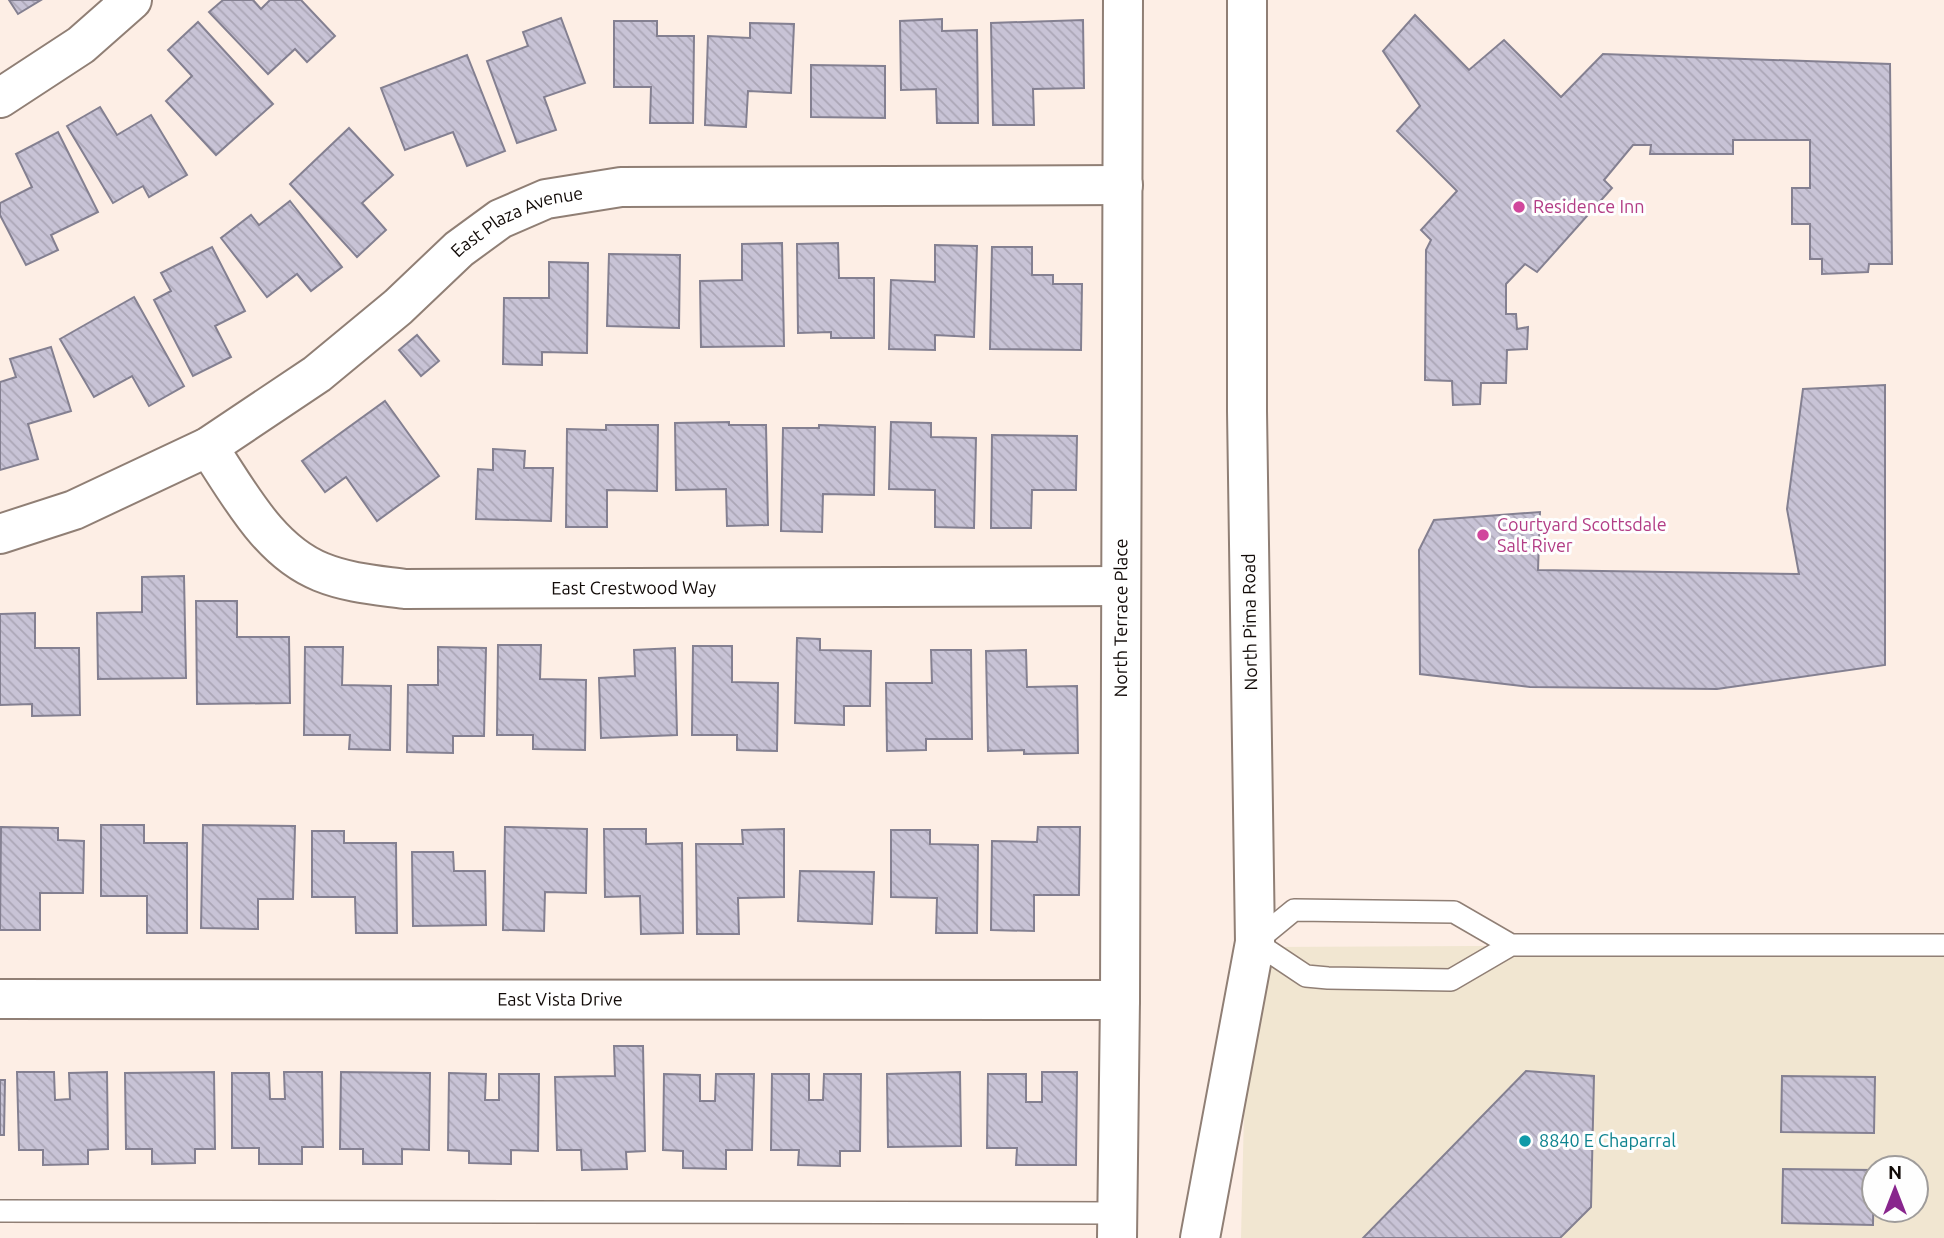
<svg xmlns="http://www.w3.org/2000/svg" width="1944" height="1238" font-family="Ubuntu,sans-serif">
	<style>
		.commercial { fill: #f1e6d1; fill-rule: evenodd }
		.building { fill: url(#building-back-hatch); stroke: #848091; stroke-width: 2 }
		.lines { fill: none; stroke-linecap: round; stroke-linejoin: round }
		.lane-casing { stroke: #907f75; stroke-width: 24 }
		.street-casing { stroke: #907f75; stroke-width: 42 }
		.secondary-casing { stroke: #907f75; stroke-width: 42 }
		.lane { stroke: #fff; stroke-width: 21 }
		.street { stroke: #fff; stroke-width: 38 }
		.secondary { stroke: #fff; stroke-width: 38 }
		.hotel-dot { fill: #d1479c; stroke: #fefefe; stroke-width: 2.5 }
		.culture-dot { fill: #0f9aa8; stroke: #fefefe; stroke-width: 2.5 }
		.labels { text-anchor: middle; stroke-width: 6; stroke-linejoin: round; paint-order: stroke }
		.hotel-label { font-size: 18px; fill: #b23c85; stroke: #fefefe; text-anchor: start }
		.street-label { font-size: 18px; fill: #110a07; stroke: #fefefe }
		.culture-label { font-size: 18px; fill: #0d838f; stroke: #fefefe; text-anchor: start }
	</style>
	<defs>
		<pattern id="building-back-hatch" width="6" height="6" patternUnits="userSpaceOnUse" patternTransform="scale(1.75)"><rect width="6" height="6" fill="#c8c3d6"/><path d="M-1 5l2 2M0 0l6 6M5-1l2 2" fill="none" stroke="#aba6b6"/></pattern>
	</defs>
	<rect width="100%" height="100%" fill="#fdeee5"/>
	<path class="commercial" d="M1944,944V1238H1241L1248,947ZM1874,1168H1916V1210H1874Z"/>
	<g class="building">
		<path d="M9,0H41L18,14Z"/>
		<path d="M223,0H253L261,9L270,0H301L335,36L307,62L295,49L268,74L209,12Z"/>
		<path d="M1415,15L1469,70L1504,40L1561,97L1603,54L1890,64L1892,264H1869L1868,272L1822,274V259H1810V224H1792V188H1810V140H1733V154H1650L1651,145H1633L1604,180L1612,188L1537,272L1525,264L1506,284V314H1516L1517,329L1528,327L1527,349L1507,350L1506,383H1481L1480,404L1453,405L1452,381L1425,380L1426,250L1431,240L1421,230L1457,191L1397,131L1420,106L1383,51Z"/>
		<path d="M561,18L585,83L544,97L556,130L517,143L487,61L528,46L523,32Z"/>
		<path d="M942,19V31L977,30L978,123H937L936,89L901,90L900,21Z"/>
		<path d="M1083,20L1084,88L1033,89L1034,125H993L991,23Z"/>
		<path d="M614,21H657V36H694L693,123H650L651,87H614Z"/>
		<path d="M198,22L273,104L216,155L166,101L192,76L168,50Z"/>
		<path d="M750,23L794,24L791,93L748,91L746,127L705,125L708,36L750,38Z"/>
		<path d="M467,55L505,151L467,166L453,132L405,150L381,88Z"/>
		<path d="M811,65L885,66V118L811,117Z"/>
		<path d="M100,107L117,135L151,115L187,175L149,197L143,186L113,203L67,126Z"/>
		<path d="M349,128L393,175L362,203L386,230L357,257L290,184Z"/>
		<path d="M58,132L98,212L51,235L58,250L26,265L0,215V203L32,187L16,154Z"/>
		<path d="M290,201L342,267L311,291L297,274L267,297L221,238L251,215L259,225Z"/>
		<path d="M782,243L784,346L701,347L700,281L742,280V244Z"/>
		<path d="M838,243L839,278H874V338H831V332L798,333L797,244Z"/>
		<path d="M935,245L977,246L974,337L935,335V350L889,349L891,280L935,282Z"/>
		<path d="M212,247L245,311L215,326L231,357L193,376L154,300L171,291L161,273Z"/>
		<path d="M992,247H1032V275H1053V284H1082L1081,350L990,349Z"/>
		<path d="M609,254L680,255L679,328L607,326Z"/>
		<path d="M549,262L588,263L587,353L542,352V365L503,364L504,298H549Z"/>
		<path d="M134,297L184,386L149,406L132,376L94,397L60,339Z"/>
		<path d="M417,335L439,361L421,376L399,350Z"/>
		<path d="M51,347L71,411L28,424L38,459L0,470V382L16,377L10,359Z"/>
		<path d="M1885,385V665L1717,689L1530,687L1420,674L1419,550L1434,520L1540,512L1538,570L1799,574L1787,509L1803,389Z"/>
		<path d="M385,401L439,476L377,521L346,477L325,492L302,461Z"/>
		<path d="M729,422V425H766L768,525L727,526L726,489L676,490L675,423Z"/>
		<path d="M891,422L931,423V437L976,438L974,528L935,527V490L889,489Z"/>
		<path d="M606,425H658L657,491L607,490V527H566L567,429L606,430Z"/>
		<path d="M819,425L875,427L874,495L823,494L822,532L781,531L783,428H819Z"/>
		<path d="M992,435L1077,436L1076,490H1032L1031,528H991Z"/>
		<path d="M493,449L525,451L524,468H553L551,521L476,519L478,469L493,470Z"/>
		<path d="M184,576L186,678L98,679L97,613L142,612V577Z"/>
		<path d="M196,601H237V637H289L290,703L197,704Z"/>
		<path d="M35,613V648H79L80,715L32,716V704L0,705V614Z"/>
		<path d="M797,638L820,639V650L871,651L870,706H844V725L795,723Z"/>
		<path d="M498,645H541L540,679L586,680L585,750L533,749V735H497Z"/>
		<path d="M693,646H732V682L778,683L777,751L737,750V735H692Z"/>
		<path d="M305,647H343L342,685L391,686L390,750L349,749L350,735H304Z"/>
		<path d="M438,647L486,648L484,736H453V753L407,752L408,685H438Z"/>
		<path d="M675,648L677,735L601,738L599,678L635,676L634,650Z"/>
		<path d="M931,650H971L972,739H926V750L887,751L886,683H932Z"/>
		<path d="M1026,650L1027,687L1077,686L1078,753L1024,754V750L988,751L986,651Z"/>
		<path d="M101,825H144V843H187V933H147V896H101Z"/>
		<path d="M203,825L295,826L293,899H258V929L201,928Z"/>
		<path d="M1,827L58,828V840L84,841L83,893H40V930H0Z"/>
		<path d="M505,827L587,829L586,893L545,892L544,931L503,930Z"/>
		<path d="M1038,827H1080L1079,895H1034V931L991,930L992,841L1037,842Z"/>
		<path d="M604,829H646V844L682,843L683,933L641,934L640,896L605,897Z"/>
		<path d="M784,829V897L738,898L739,934H697L696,844H743L742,830Z"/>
		<path d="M891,830H930V844L978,845L977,933H936L937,898L891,897Z"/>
		<path d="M312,831H344V843H396L397,933H356L355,897H312Z"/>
		<path d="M412,852H453L454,871H485L486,925L413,926Z"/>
		<path d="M800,871L874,872L872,924L798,921Z"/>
		<path d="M614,1046H643L645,1151L626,1152L627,1169L582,1170L581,1150H557L555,1077L615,1076Z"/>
		<path d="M1526,1071L1594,1076L1591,1207L1560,1238H1363Z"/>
		<path d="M17,1072H54L55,1100L70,1099L69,1073L107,1072L108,1149L88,1150V1164L43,1165V1150H19Z"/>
		<path d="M214,1072L215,1149H195V1163L152,1164V1149H126L125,1073Z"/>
		<path d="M284,1072H322L323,1147H302V1164H259V1148H232V1073H269L270,1099H285Z"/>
		<path d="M341,1072L430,1073L429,1150L402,1149V1164H363V1149H340Z"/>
		<path d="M960,1072L961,1146L888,1147L887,1074Z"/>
		<path d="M1042,1072H1077L1076,1165H1016L1017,1148H987L988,1074H1026V1102H1042Z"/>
		<path d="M449,1073L486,1074L485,1100H499V1074H539L538,1151L511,1150V1164L469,1163V1151L448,1150Z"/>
		<path d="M664,1074L700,1075V1101H715L716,1074H754L752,1150H726V1169L683,1168V1151L663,1150Z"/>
		<path d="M772,1074H809V1100H823L824,1074H861L860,1151H840V1166L798,1165L799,1150H771Z"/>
		<path d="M1782,1076L1875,1077L1874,1133L1781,1132Z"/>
		<path d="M0,1080H5L4,1135H0Z"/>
		<path d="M1783,1169L1874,1170L1873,1225L1782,1223Z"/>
	</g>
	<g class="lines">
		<g class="lane-casing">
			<g id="lane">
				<path d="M1511,945L1451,980L1328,978L1306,976L1255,942L1294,910L1454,912L1511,945H1944"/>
				<path d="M0,1211L1117,1213"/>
			</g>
		</g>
		<g class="street-casing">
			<g id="street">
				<path d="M0,98L81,45L132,0"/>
				<path id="s1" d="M208,447C238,491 268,551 321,572C348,583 376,585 405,589L1120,586"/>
				<path id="s2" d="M0,534L74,510L208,447L317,374L398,307L459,249L500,219L546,199L621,187L1123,185"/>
				<path id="s3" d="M0,999L1120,1000"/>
				<path id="s4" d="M1117,1238L1120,1000L1123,0"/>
			</g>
		</g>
		<g class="secondary-casing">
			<path id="secondary" d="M1200,1238L1255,942L1247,411V0"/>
		</g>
		<use href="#lane" class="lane"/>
		<use href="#street" class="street"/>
		<use href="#secondary" class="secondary"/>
	</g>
	<g class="hotel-dot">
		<circle cx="1519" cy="207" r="7"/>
		<circle cx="1483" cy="535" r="7"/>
	</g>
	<circle class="culture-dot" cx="1525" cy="1141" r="7"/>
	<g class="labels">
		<g class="hotel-label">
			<text x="1533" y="213">Residence Inn</text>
			<text x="1497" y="531">Courtyard Scottsdale<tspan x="1497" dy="21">Salt River</tspan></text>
		</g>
		<g class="street-label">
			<text dy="6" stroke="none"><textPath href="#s2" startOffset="612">East Plaza Avenue</textPath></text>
			<text dy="6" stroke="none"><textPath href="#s1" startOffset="486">East Crestwood Way</textPath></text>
			<text dy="6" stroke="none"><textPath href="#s4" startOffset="620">North Terrace Place</textPath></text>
			<text transform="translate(1250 622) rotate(-91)" y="6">North Pima Road</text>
			<text dy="6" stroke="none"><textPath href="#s3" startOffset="560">East Vista Drive</textPath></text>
		</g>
		<g class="culture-label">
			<text x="1539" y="1147">8840 E Chaparral</text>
		</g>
	</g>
	<g transform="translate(1895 1189)"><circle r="33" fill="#fefefe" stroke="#9f9c9b" stroke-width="2"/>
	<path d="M0-5L12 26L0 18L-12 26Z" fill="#88258d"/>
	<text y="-10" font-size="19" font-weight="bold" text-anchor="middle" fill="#110a07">N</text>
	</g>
</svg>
